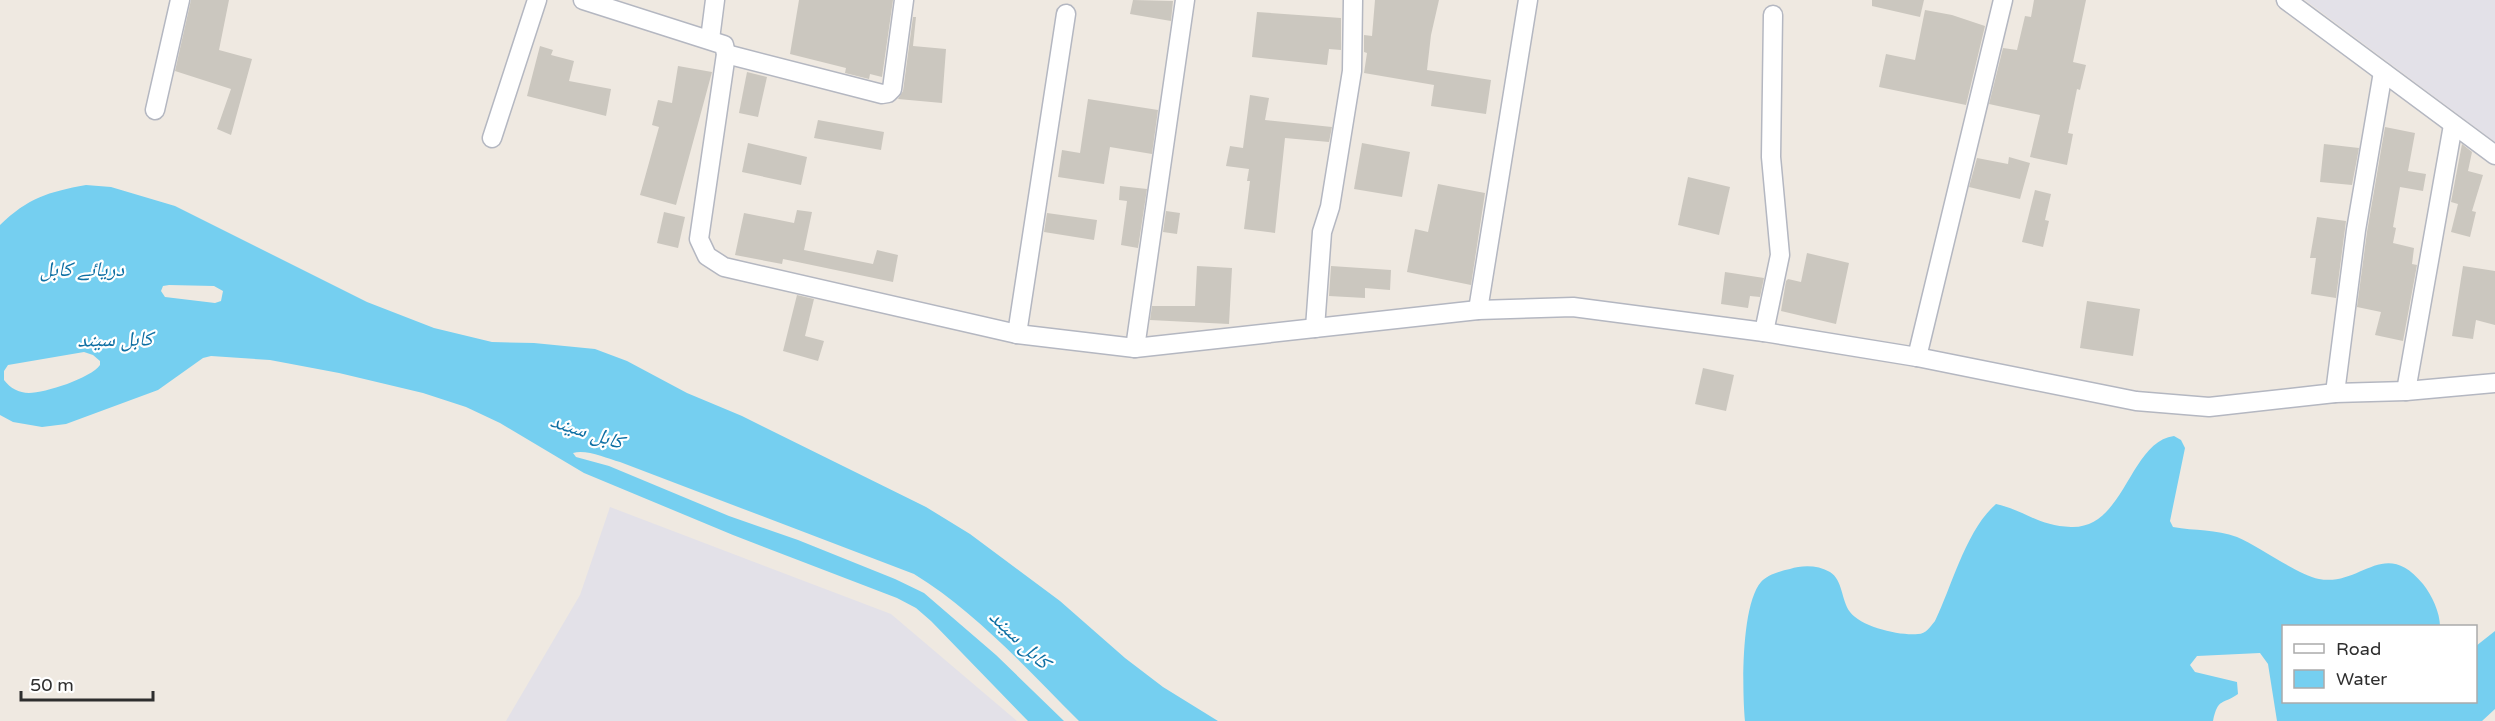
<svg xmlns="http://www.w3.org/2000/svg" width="2495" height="721" font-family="'Varela Round','Noto Naskh Arabic',sans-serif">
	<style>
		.industrial { fill: #e3e1e8 }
		.water { fill: #75cff0; fill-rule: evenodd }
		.building { fill: #cbc7bf }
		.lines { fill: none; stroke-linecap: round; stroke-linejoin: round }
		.minor-casing { stroke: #b4b7c1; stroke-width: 21 }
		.minor { stroke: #fff; stroke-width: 18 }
		.labels { text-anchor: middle; stroke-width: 4.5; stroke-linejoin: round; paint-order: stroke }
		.water-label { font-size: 21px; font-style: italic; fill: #0d6fa3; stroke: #fff }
	</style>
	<rect width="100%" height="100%" fill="#efe9e1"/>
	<g class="industrial">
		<path d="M2305,0H2495V142Z"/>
		<path d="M610,507L891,614L1017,721H506L580,595Z"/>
	</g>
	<g class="water">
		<path d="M86,185L111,187L175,206L367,302L434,328L492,342L534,343L595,349L627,361L687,393L742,416L926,507L970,534L1060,601L1125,658L1163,687L1218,721H1079C1028,670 976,612 914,574L620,462C606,458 586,449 573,453L576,457L609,466L729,516L798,540L895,579L924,593L996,655L1064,721H1028L931,621L916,608L897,598L733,535L584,473L500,423L466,407L423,393L339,373L270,360L211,356L203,358L158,390L66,424L42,427L13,422L0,415V225C28,198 48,192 86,185ZM169,285L214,286L223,291L221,301L215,303L165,297L161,291L163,286ZM84,352L93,355L100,361V365C91,378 45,393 29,393C19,393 10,388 4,380V371L8,365Z"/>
		<path d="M2174,436L2181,440L2185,448L2170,521L2173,527C2195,531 2216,529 2237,537C2260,547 2298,575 2319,579C2361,587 2384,536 2423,584C2432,595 2440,613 2440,626H2284V702H2476V646L2495,631V709L2482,721H2277L2268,664L2260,653L2197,656L2190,665L2195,672L2237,682L2238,694C2223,705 2218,697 2213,721H1745C1742,690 1741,605 1761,582C1767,575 1780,571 1790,569C1802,565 1818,565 1830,572C1843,580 1841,600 1850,612C1861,627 1900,636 1918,634C1926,634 1930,627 1935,621C1952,586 1966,530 1996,504C2024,510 2038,526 2071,527C2125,529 2129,442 2174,436Z"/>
	</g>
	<g class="building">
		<path d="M191,0H229L219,50L252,59L231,135L217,129L231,89L175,71Z"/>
		<path d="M799,0H893L882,77L870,74L869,79L845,73L846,68L790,54Z"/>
		<path d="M1133,0L1173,1L1171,21L1130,14Z"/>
		<path d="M1375,0H1439L1431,35L1427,70L1491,80L1486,114L1431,106L1434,85L1364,73L1367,53L1364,52V35L1372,36Z"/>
		<path d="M1872,0H1924L1920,17L1872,6Z"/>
		<path d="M2034,0H2086L2073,62L2086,65L2080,90L2077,89L2068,133L2073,134L2067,165L2030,157L2040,115L1989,104L2003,48L2017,50L2025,16L2031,17Z"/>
		<path d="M1925,10L1952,15L1985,26L1966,105L1879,87L1886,54L1915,60Z"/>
		<path d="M1257,12L1341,18V50L1329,49L1327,65L1252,57Z"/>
		<path d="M913,17H916L913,46L946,49L942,103L898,99L903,91Z"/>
		<path d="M540,46L553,50L551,55L574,61L569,81L611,89L606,116L527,96Z"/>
		<path d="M678,66L712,72L676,205L640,195L659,127L652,125L658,100L672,103Z"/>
		<path d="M747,72L767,77L758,117L739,113Z"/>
		<path d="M1250,95L1269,98L1265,120L1332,127L1329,142L1285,138L1275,233L1244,229L1250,181H1247L1249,169L1226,166L1230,146L1243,148Z"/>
		<path d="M1088,99L1158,110L1152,154L1110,147L1104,184L1058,177L1062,150L1080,153Z"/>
		<path d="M818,120L884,132L881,150L814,138Z"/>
		<path d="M2385,127L2415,133L2408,171L2426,174L2423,191L2400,187L2393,227L2396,228L2393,243L2414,248L2412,264L2417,265L2403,341L2375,335L2381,312L2357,307L2367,232Z"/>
		<path d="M748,143L807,157L801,185L742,172Z"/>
		<path d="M1362,143L1410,152L1402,197L1354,189Z"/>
		<path d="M2324,144L2359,148L2352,185L2320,182Z"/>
		<path d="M2462,144L2472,152L2468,171L2483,175L2472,211L2476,212L2470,237L2451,232L2458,204L2451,202Z"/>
		<path d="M2009,157L2030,163L2020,199L1969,187L1977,158L2008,164Z"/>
		<path d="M1688,177L1730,187L1719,235L1678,225Z"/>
		<path d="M1438,184L1485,193L1471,285L1407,272L1415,229L1428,232Z"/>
		<path d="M1120,186L1147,189L1138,248L1121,245L1127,201L1119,200Z"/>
		<path d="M2035,190L2051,194L2045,220L2049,221L2043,247L2022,242Z"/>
		<path d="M797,210L812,212L804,250L873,264L877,250L898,255L893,282L783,259L782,264L735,255L744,213L794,223Z"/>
		<path d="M1166,211L1180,213L1177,234L1163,232Z"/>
		<path d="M664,212L685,217L678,248L657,243Z"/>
		<path d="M1047,213L1097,220L1094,240L1044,232Z"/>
		<path d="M2317,217L2346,221L2336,298L2311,294L2316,258H2310Z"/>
		<path d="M1807,253L1849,263L1836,324L1781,311L1786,281L1788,279L1801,282Z"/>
		<path d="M1197,266L1232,268L1229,324L1150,320L1152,306H1195Z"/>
		<path d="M1331,266L1391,270L1390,290L1365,288V298L1329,296Z"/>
		<path d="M2463,266L2495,271V325L2476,320L2473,339L2452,336Z"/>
		<path d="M1725,272L1764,278L1760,297L1750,296L1748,308L1721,304Z"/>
		<path d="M797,295L814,299L805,336L824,341L818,361L783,351Z"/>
		<path d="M2087,301L2140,309L2133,356L2080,348Z"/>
		<path d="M1703,368L1734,375L1726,411L1695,404Z"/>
	</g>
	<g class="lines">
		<g class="minor-casing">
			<g id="minor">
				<path d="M583,0L724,45L726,54L699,239L707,256L724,267L1017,334L1135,348L1478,310L1573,307L1764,332L1917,357L2136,401L2209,407L2335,393L2406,391L2495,383"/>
				<path d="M2286,0L2495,155"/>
				<path d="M710,39L715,0"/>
				<path d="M726,54L882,94L888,93L892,89L904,0"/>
				<path d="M155,110L180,0"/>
				<path d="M492,138L537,0"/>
				<path d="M1478,310L1528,0"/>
				<path d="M1315,328L1322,232L1330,207L1352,71L1353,0"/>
				<path d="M1764,332L1780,255L1771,157L1773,15"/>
				<path d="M1017,334L1066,14"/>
				<path d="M1135,348L1185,0"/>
				<path d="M1917,357L2003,0"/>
				<path d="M2406,391L2453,125"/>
				<path d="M2335,393L2356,230L2383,72"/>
			</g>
		</g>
		<use href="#minor" class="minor"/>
	</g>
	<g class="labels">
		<g class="water-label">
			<text x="82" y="276">دریائے کابل</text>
			<text transform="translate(115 339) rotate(-1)" y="7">کابل سيند</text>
			<text transform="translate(587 431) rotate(18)" y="7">کابل سيند</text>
			<text transform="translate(1020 639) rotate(44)" y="7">کابل سيند</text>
		</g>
	</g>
	<rect x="2282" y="625" width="195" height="78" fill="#ffffff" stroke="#ababab" stroke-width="1.5"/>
	<rect x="2294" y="644" width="30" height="9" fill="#ffffff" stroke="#ababab" stroke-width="1.5"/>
	<text x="2336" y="655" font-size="18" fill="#2e2e2e">Road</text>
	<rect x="2294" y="670" width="30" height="18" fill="#75cff0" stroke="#ababab" stroke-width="1.5"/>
	<text x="2336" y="685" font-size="18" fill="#2e2e2e">Water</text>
	<path d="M21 691v9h132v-9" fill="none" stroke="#2e2e2e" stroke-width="3"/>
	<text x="30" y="691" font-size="18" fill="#2e2e2e" stroke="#ffffff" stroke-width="4.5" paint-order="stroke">50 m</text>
</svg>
